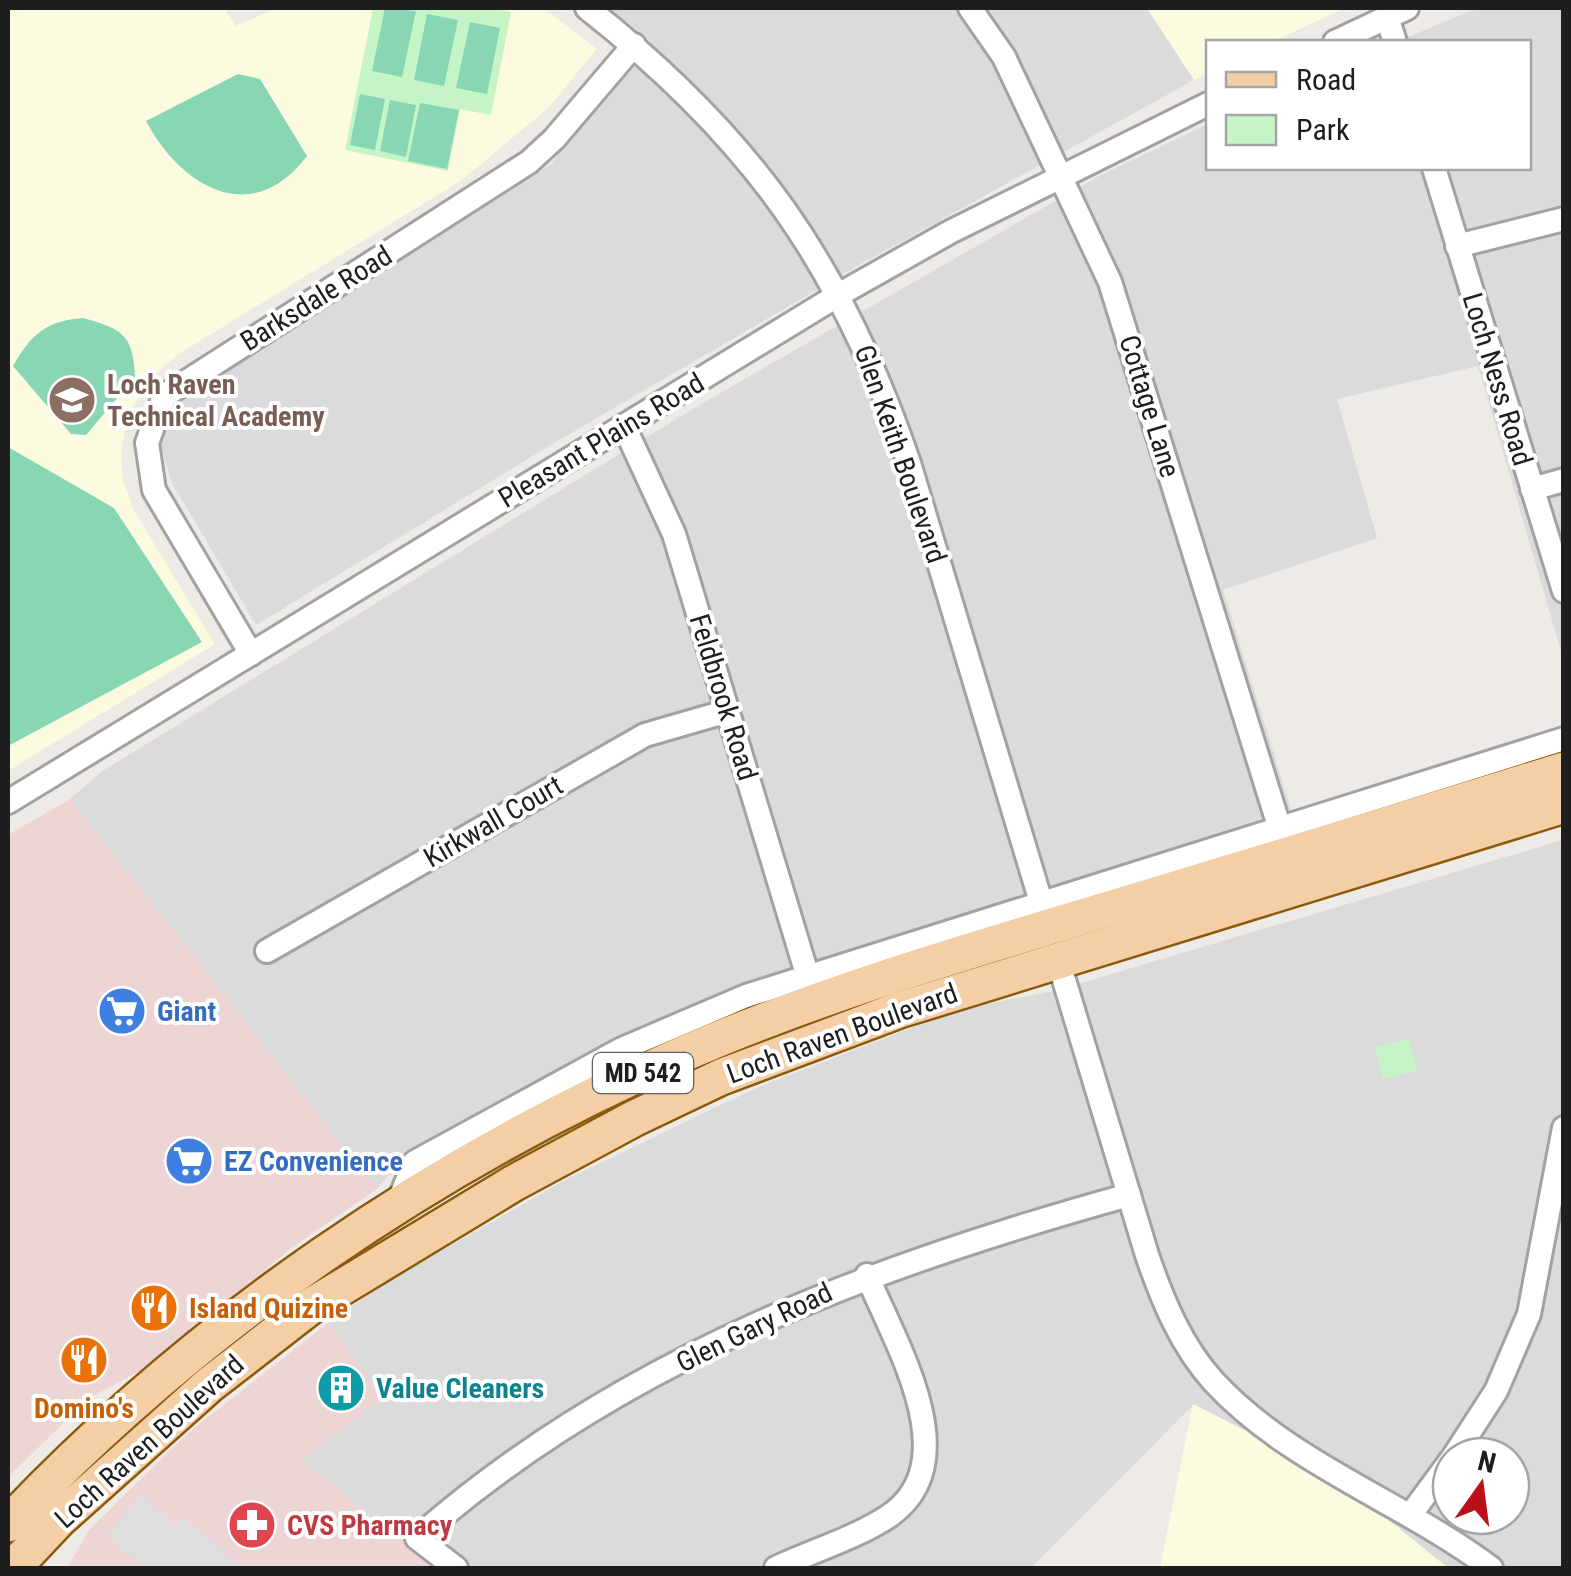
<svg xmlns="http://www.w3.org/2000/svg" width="1571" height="1576" font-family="'Roboto Condensed',sans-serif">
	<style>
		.residential { fill: #dcdbdb; fill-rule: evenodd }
		.commercial { fill: #edd5d5 }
		.education { fill: #fcfbe0 }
		.park { fill: #c5f4c7 }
		.pitch { fill: #89d6b5 }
		.parking { fill: #dedede }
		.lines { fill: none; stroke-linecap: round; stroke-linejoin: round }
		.street-casing { stroke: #a2a2a2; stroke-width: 28 }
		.primary-casing { stroke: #8b5b0d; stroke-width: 40 }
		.street { stroke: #fff; stroke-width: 22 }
		.primary { stroke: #f4cea4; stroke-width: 35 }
		.labels { text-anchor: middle; stroke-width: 8; stroke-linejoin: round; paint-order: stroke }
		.shield { fill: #fff; stroke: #626262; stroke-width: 2.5 }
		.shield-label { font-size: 25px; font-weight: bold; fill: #1e1e1e }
		.street-label { font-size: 28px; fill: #1e1e1e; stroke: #fff }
		.education-label { font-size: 28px; font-weight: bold; fill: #785e54; stroke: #fff; text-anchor: start }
		.shop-label { font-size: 28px; font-weight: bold; fill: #366cbe; stroke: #fff; text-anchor: start }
		.food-label { font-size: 28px; font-weight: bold; fill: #c56008; stroke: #fff; text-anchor: start }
		.culture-label { font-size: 28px; font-weight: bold; fill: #0d838f; stroke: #fff; text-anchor: start }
		.health-label { font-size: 28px; font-weight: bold; fill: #be3a42; stroke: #fff; text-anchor: start }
	</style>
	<rect width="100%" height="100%" fill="#eeeae5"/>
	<g class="residential">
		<path d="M610,8H1147L1194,80L859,265L549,446L256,625L172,483L160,444L173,401L550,165L651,41Z"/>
		<path d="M1478,8H1563V658L1478,366L1337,399L1377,538L1223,590L1291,809L771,977L614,1042L491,1105L404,1157L377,1189L70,799L104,770L701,404L1099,176L1208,124V168H1528V42H1396Z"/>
		<path d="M1563,840V1568H1448L1333,1475L1193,1405L1031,1568H436L300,1460L382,1399L329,1322L384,1284L565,1180L756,1088L960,1009L1054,991ZM1451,1456H1511V1516H1451Z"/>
	</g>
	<g class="commercial">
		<path d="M70,799L377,1189L291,1248L159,1360L88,1399L8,1477V835Z"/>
		<path d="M329,1322L382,1399L301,1460L436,1568H67L89,1530L187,1434Z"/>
	</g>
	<g class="education">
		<path d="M8,8H224L236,26L277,8H544L597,49L548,108L462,180L177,355L146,383L128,416L121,451L123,481L134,511L215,644L8,771Z"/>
		<path d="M1147,8H1345L1272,42H1208V73L1194,80Z"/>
		<path d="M1193,1404L1333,1475L1448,1568H1160Z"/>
	</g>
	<g class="park">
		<path d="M373,8H487L511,12L491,115L460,109L448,171L345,150Z"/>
		<path d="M1409,1039L1417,1070L1383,1079L1375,1047Z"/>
	</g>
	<g class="pitch">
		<path d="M385,8L416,11L402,77L372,71Z"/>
		<path d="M427,14L458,20L444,86L414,80Z"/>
		<path d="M470,22L500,28L487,94L456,88Z"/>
		<path d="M238,74L260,79L307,156C252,229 181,187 146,121Z"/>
		<path d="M360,94L385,99L375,150L350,145Z"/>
		<path d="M390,100L416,105L406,157L380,151Z"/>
		<path d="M420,103L459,110L447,169L408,161Z"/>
		<path d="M83,318C123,329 133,335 135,377L86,435L71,434L13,366C31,334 46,321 83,318Z"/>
		<path d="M8,447L114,508L202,642L8,746Z"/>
	</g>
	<path class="parking" d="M142,1494L176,1526L184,1518L242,1568H146L107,1535Z"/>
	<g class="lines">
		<g class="street-casing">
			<g id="street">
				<path d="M587,8C752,138 841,264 909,463L1044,912"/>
				<path d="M970,8L1004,57L1110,282L1279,826"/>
				<path d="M1387,17L1395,42"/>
				<path d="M1335,42L1407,8"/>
				<path d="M1434,168L1564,591"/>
				<path d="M1457,246L1564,219"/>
				<path d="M624,426L674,534L807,974"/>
				<path d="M1532,489L1564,480"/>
				<path d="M251,654L154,490L147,443L164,396L529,162L554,139L634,45"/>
				<path d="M8,802L840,294L950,232L1208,104"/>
				<path d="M267,951L645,735L728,711"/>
				<path d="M1058,960L1147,1255C1162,1299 1181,1346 1214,1382C1290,1464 1403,1502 1491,1568"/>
				<path d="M396,1207L415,1162L622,1049L746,996L1564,739"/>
				<path d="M1454,1456L1496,1391L1529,1314L1564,1128"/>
				<path d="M1411,1514L1451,1460"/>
				<path d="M456,1568L417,1538C620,1359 872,1266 1129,1195"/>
				<path d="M776,1568C812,1551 856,1538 889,1516C969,1461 894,1342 867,1275"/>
			</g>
		</g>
		<g class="primary-casing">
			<g id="primary">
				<path d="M8,1524C196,1325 432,1164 683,1054C832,989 987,946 1142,899C1283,857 1423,813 1564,770"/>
				<path d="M13,1568L58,1520L209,1385L311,1306L514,1183L635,1118L721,1077L899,1010L1564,805"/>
			</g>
		</g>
		<use href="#street" class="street"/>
		<use href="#primary" class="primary"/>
	</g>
	<defs>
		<g id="school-disc" transform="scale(2.5)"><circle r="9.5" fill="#8d6e63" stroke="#fff"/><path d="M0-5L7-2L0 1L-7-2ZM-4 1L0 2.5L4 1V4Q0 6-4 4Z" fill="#fff"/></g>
		<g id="supermarket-disc" transform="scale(2.5)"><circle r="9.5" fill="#3f7fe0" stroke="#fff"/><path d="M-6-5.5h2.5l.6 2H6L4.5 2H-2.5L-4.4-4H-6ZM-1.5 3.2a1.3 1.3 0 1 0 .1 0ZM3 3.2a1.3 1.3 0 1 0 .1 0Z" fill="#fff"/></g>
		<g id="restaurant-disc" transform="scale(2.5)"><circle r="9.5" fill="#e8710a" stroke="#fff"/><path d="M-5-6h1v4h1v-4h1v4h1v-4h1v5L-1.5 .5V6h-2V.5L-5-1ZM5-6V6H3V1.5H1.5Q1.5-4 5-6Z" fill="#fff"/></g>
		<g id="building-disc" transform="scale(2.5)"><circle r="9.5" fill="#0f9aa8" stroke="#fff"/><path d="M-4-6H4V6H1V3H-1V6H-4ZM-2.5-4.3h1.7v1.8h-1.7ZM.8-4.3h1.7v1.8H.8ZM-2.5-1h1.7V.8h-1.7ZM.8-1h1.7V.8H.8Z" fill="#fff"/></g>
		<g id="pharmacy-disc" transform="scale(2.5)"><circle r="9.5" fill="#e0444e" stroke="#fff"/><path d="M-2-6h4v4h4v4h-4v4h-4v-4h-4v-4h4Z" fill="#fff"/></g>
	</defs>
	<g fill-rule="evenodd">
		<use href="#school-disc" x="72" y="400"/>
		<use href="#supermarket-disc" x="122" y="1011"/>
		<use href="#supermarket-disc" x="189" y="1161"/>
		<use href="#restaurant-disc" x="154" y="1308"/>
		<use href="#restaurant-disc" x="84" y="1360"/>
		<use href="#building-disc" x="341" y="1388"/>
		<use href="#pharmacy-disc" x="252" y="1525"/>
	</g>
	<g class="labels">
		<rect class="shield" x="593" y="1053" width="100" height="40" rx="8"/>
		<g class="shield-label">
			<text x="643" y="1082">MD 542</text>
		</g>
		<g class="street-label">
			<text transform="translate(316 298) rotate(-32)" y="10">Barksdale Road</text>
			<text transform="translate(1498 379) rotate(73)" y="10">Loch Ness Road</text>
			<text transform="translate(1150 406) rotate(73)" y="10">Cottage Lane</text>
			<text transform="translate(601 440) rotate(-31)" y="10">Pleasant Plains Road</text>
			<text transform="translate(901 454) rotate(71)" y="10">Glen Keith Boulevard</text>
			<text transform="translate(724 697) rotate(73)" y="10">Feldbrook Road</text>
			<text transform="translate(493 821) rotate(-30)" y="10">Kirkwall Court</text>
			<text transform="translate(842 1033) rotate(-20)" y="10">Loch Raven Boulevard</text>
			<text transform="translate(754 1327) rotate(-26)" y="10">Glen Gary Road</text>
			<text transform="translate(149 1441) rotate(-42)" y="10">Loch Raven Boulevard</text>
		</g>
		<g class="education-label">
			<text x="107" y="394">Loch Raven<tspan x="107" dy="32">Technical Academy</tspan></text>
		</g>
		<g class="shop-label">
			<text x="157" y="1021">Giant</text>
			<text x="224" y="1171">EZ Convenience</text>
		</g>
		<g class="food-label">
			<text x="189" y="1318">Island Quizine</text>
			<text x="84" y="1418" text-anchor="middle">Domino's</text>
		</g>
		<g class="culture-label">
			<text x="376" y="1398">Value Cleaners</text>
		</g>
		<g class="health-label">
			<text x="287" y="1535">CVS Pharmacy</text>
		</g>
	</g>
	<rect width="1571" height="1576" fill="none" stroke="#1e1e1e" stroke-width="20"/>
	<rect x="1206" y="40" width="325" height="130" fill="#ffffff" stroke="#a5a5a5" stroke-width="2.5"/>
	<rect x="1226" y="72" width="50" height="15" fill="#f4cea4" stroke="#a5a5a5" stroke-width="2.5"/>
	<text x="1296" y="90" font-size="30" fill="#1e1e1e">Road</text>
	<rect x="1226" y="115" width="50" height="30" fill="#c5f4c7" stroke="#a5a5a5" stroke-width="2.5"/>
	<text x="1296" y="140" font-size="30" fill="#1e1e1e">Park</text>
	<g transform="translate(1481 1486) rotate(14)"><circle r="48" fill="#ffffff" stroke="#a5a5a5" stroke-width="2.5"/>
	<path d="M0-8L18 38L0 25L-18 38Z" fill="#ba1119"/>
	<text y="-15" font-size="28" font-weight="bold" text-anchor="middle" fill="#1e1e1e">N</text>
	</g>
</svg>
